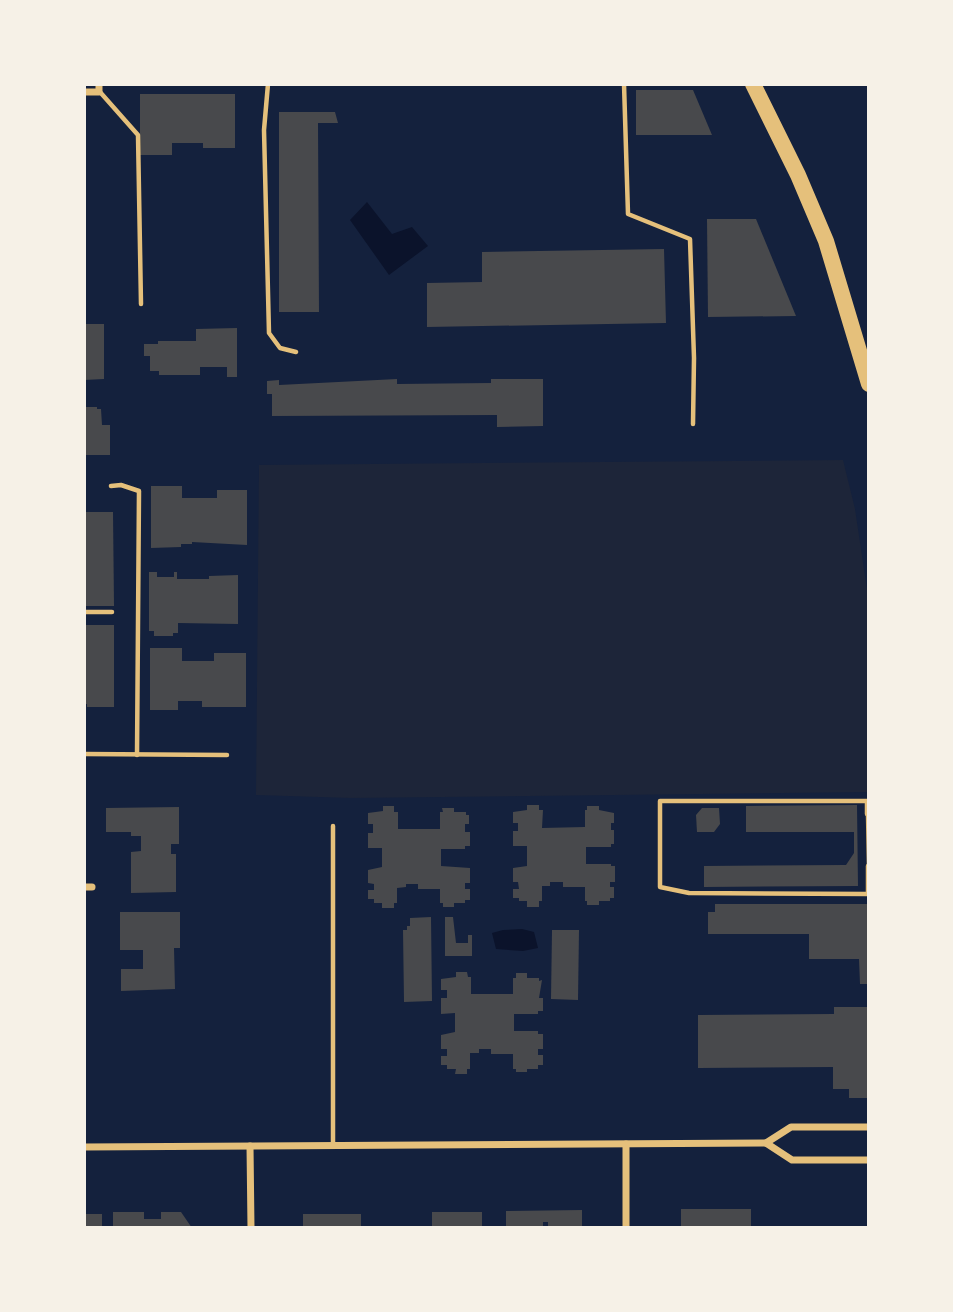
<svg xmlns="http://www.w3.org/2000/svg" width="953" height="1312" font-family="'Crimson Pro',serif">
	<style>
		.green { fill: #1d2539 }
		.water { fill: #0b132b }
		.building { fill: #48494c }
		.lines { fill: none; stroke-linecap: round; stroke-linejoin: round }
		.path { stroke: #e5c07b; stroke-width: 4.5 }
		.service { stroke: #e5c07b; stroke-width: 4.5 }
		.minor { stroke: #e5c07b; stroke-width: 7 }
		.primary { stroke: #e5c07b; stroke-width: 16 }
	</style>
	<rect width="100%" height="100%" fill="#14213d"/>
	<path class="green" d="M843,460L855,509L869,603V792L351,798L256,795L259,465Z"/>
	<g class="water">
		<path d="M367,202L392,234L412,227L428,246L389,275L350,220Z"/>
		<path d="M522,929L534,932L538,948L523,951L496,949L492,933L503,930Z"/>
	</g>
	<g class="building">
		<path d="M636,90H693L712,135H636Z"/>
		<path d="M140,94H235V148H203V143H172V155H140Z"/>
		<path d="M279,112H335L338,123H318L319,312H279Z"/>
		<path d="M707,219H756L796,316L708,317Z"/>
		<path d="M664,249L666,323L427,327V283L482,282V252Z"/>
		<path d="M84,324H104V379L84,380Z"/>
		<path d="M237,328V377H227V367H200V375H159V371H150V356H144V344H158V341H196V329Z"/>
		<path d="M397,379V384L491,383V379H543V426L497,427V415L272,416V394H267V381L279,380V385Z"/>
		<path d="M84,407H97V409H101L102,425H110V455H84Z"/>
		<path d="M151,486H182V498H217V490H247V545L192,542V544H181V547L151,548Z"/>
		<path d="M84,512H113L114,606H84Z"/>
		<path d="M149,572H157V577H174V572H177V579H209V576L238,575V624L178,623V633H173V636H154V631H149Z"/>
		<path d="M84,625H114V707H87V704H84Z"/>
		<path d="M150,648H182V661H214V653H246V707H202V701H178V710H150Z"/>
		<path d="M527,805H539V810H543L542,828L585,827V810H587V806H599V810L614,813V823H611V830H614V844H611V847H586V864H611V866H615V882H610V887H614V898H610V901H599V905H587V901H585V887H563V882H550V886H542V901H539V907H527V901H519V898H513V889H519L518,882H513V868L527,866V846H513V831H518V823H513V812L527,810Z"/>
		<path d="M857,805L858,886L704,887V866L846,865L854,853V832H746V806Z"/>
		<path d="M383,806H394V812H398V829H440V812H443L442,808H454V812H466V815H469V824H465V832H470V846H465V849H441V866L470,868V883H465V889H470V900H465V903H454V907H443V903H440V889H418V884H406V887L397,888V903H394V908H382V903H374V899H368V890H374V884L368,883V870L382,867V848H368V833H373V824H368V813L383,811Z"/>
		<path d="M179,807V844H171V854H176V892L131,893V852L141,851V836H131V832H106V808Z"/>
		<path d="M702,808H719L720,824L714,832H697L696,815Z"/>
		<path d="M715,904H869V984H860L859,959H809V934H708V912H715Z"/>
		<path d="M120,912H180V948H174L175,989L121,991V969H143V950H120Z"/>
		<path d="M431,917L432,1001L404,1002L403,930H407V926H410V918Z"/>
		<path d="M445,917H453L456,943H468V935H472V956H445Z"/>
		<path d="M552,930H579L578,1000L551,999Z"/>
		<path d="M456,972H467L468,977H471V994H513V978H516V973H527V978H539V981L542,980L539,998H543V1011H538V1014H514V1031H538V1034H543V1049H538V1055H543V1065H538V1069H527V1072H516V1069H513V1054H491V1049H479V1053H470V1069H467V1074H455L456,1069H447V1065H441V1056H447V1049H441V1035L455,1032V1013L441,1014V998H447V990H441V979L456,977Z"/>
		<path d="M834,1007H869V1098H849V1089H833V1067L698,1068V1015L834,1014Z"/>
		<rect x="681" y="1209" width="70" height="19"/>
		<path d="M582,1210V1228H548V1222H543V1228H506V1211Z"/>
		<path d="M113,1212H144V1219H161V1212H181L192,1228H113Z"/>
		<rect x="432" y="1212" width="50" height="16"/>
		<rect x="84" y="1214" width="18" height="14"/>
		<rect x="303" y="1214" width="58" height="14"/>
	</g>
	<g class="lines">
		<path class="path" d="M624,84L628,214L690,239L694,358L693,424"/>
		<g class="service">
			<path d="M268,84L264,130L269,333L280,348L296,352"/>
			<path d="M100,92L138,135L141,304"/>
			<path d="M111,486L121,485L139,491L137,755"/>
			<path d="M84,612H112"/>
			<path d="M84,754L227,755"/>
			<path d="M867,814V801H660V887L689,893L868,894V866"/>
			<path d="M868,814L869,866"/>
			<path d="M333,826V1145"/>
		</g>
		<g class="minor">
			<path d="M84,92H99V84"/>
			<path d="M84,887H92"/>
			<path d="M766,1143L791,1127H869"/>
			<path d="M626,1144V1228"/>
			<path d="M250,1146L251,1228"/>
			<path d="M84,1147L766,1143L792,1160H869"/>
		</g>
		<path class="primary" d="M753,84L798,175L826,241L869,384"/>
	</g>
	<rect width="953" height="1312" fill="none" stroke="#f6f1e7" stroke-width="172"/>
</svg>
